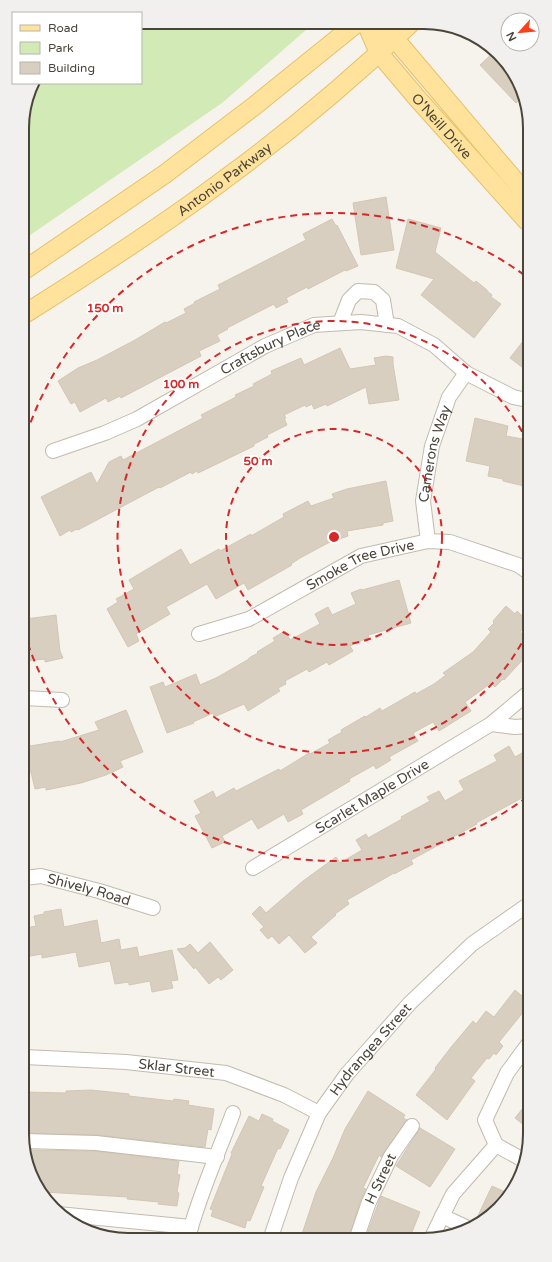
<svg xmlns="http://www.w3.org/2000/svg" width="552" height="1262" font-family="'Varela Round',sans-serif">
	<style>
		.green { fill: #d2eab5 }
		.building { fill: #d8cfc1; stroke: #d3c7b4 }
		.lines { fill: none; stroke-linecap: round; stroke-linejoin: round }
		.minor-casing { stroke: #c2bbae; stroke-width: 16 }
		.major-casing { stroke: #e6c16a; stroke-width: 20 }
		.minor { stroke: #fff; stroke-width: 14 }
		.major { stroke: #ffe39c; stroke-width: 18 }
		.ring { fill: none; stroke: #d62828; stroke-width: 2; stroke-dasharray: 7 5 }
		.labels { text-anchor: middle; stroke-width: 3.5; stroke-linejoin: round; paint-order: stroke }
		.street-label { font-size: 14px; fill: #4b4439; stroke: #fff }
		.rim { fill: none; stroke: #4b4439; stroke-width: 2 }
		.centre { fill: #d62828; stroke: #fff; stroke-width: 2 }
		.ring-label { font-size: 12px; text-anchor: middle; font-weight: bold; fill: #d62828; stroke: #fff; stroke-width: 3.5; stroke-linejoin: round; paint-order: stroke }
	</style>
	<rect width="100%" height="100%" fill="#f6f3ec"/>
	<path class="green" d="M141,22L314,23L222,103L23,240L22,121L32,83H141Z"/>
	<g class="building">
		<path d="M495,51L524,96L516,103L480,65Z"/>
		<path d="M386,197L394,250L361,255L353,203Z"/>
		<path d="M332,219L336,226L337,225L358,266L346,271L345,270L308,289L307,287L286,298L288,302L276,308L274,304L227,328L228,329L217,335L220,341L199,351L201,356L121,398L120,396L108,402L106,398L80,412L75,402L71,404L58,381L78,368L97,360L135,340L165,322L166,323L186,313L184,309L195,303L194,302L220,289L218,285L306,240L303,234Z"/>
		<path d="M408,219L441,228L435,252L474,283L476,281L487,290V291L492,295L491,297L501,304L474,338L421,295L434,279L396,268Z"/>
		<path d="M527,336V359L522,367L510,358Z"/>
		<path d="M340,348L350,369L376,365L374,358L386,356L393,357V364L399,400L369,404L366,387L327,406L326,404L314,409L312,404L306,407L305,405L284,415L286,418H284L287,425L267,435L268,437L254,444V446L198,473L197,471L192,474L191,472L160,488L159,487L78,530L77,529L71,532L70,530L60,536L41,497L91,472L97,484L109,462L121,456L123,460L203,418L201,415L236,397L235,395L254,386L253,384L272,374L271,371L301,358L304,365Z"/>
		<path d="M475,418L508,426L506,436L528,440V487L503,481V479L488,476L490,466L466,461Z"/>
		<path d="M386,481L393,521L383,523V525L347,531L348,536L328,543L300,558L291,564L292,565L248,590L244,583L216,599L207,584L166,607L170,614L136,634L139,641L128,647L107,609L118,602L116,599L134,589L129,580L181,549L190,565L219,549L220,551L251,534V536L284,517L283,514L308,501L311,506L334,498L332,494L347,489Z"/>
		<path d="M399,580L411,623L368,635L369,637L350,646L353,651L329,665L327,662L309,672L307,669L285,681L286,684L278,688L280,691L248,711L244,704L214,717L213,713L193,722L194,723L167,733L150,687L163,682L165,687L196,674L200,685L218,677L249,659V658L258,653L257,652L275,641L273,638L285,631L290,640L320,624L315,614L328,607L332,615L356,604L351,593L361,589L362,590Z"/>
		<path d="M506,606L515,614L517,611L528,621V623L520,632L528,639V654L504,680L503,679L495,687L491,683L465,702L471,711L439,731L433,722L413,733L418,741L389,757L391,760L376,769L374,765L349,779L350,781L301,810L303,814L288,822L284,814L258,829L252,819L222,836L225,842L212,848L195,816L201,813L194,801L213,791L216,798L234,788L236,791L279,769L280,771L309,753L310,754L330,743L328,740L342,732L341,730L365,716L366,717L380,708L382,711L415,692L416,694L434,684L446,675L443,673L473,652L491,632L488,629L494,623L493,621Z"/>
		<path d="M56,615L60,651L63,658L45,662V659L24,661V644H29L26,619Z"/>
		<path d="M126,710L143,752L120,761L123,767L106,775L81,783L46,790V787L35,789L31,772L24,773V747L60,741V742L99,730L95,722Z"/>
		<path d="M509,746L515,757L529,749V794L476,823L477,824L411,860L413,864L394,874V873L347,900L349,904L335,914L336,915L311,937L317,943L305,953L289,935L279,944L272,936L268,939L260,930L264,927L252,914L260,906L266,913L303,881L336,857L340,863L362,850L356,840L366,834L368,838L402,819L401,817L430,801L427,797L439,791L445,801L464,790L459,781L497,761L494,755Z"/>
		<path d="M61,909L64,927L97,920L101,943L119,939L121,950L137,947L139,957L172,950L178,980L171,981L173,988L152,992L150,981L129,985V982L115,984L110,961L79,967L76,952L42,958V954L25,957V928L36,926L34,916L44,914V912Z"/>
		<path d="M210,942L233,970L221,980L218,977L209,984L195,967L194,969L177,949L185,948L190,944L198,953Z"/>
		<path d="M515,990L529,1002V1005L499,1042L503,1046L496,1055L494,1053L489,1059L487,1058L471,1078L475,1081L447,1120L416,1095L436,1069L435,1068L452,1046L473,1021L476,1024L486,1011L494,1017Z"/>
		<path d="M91,1090L129,1094V1096L173,1101L174,1099L189,1101L188,1105L214,1109L211,1130L208,1129L205,1147L97,1135L25,1133V1092L66,1093V1091Z"/>
		<path d="M368,1091L405,1115L403,1118L407,1120L381,1157L379,1155L363,1188L366,1189L361,1199L349,1237H311L302,1234L316,1192L333,1158L345,1129Z"/>
		<path d="M530,1099V1130L515,1118Z"/>
		<path d="M262,1114L273,1119L272,1121L289,1130L280,1149L278,1148L261,1186L264,1187L250,1221L247,1220L245,1228L211,1216L213,1210L210,1209L232,1154L231,1153L249,1116L259,1121Z"/>
		<path d="M420,1128L455,1149L430,1187L396,1166Z"/>
		<path d="M26,1150L95,1151L179,1161L177,1174L180,1175L177,1192L179,1193L177,1206L158,1204L159,1202L127,1199L128,1197L44,1192L26,1161Z"/>
		<path d="M492,1186L510,1194L504,1204L475,1222Z"/>
		<path d="M381,1196L420,1212L410,1237H366Z"/>
	</g>
	<g class="lines">
		<g class="minor-casing">
			<g id="minor">
				<path d="M340,323L349,300L358,291L374,292L383,300L387,325"/>
				<path id="s1" d="M53,451L105,433L137,419L265,346L314,325L361,322L398,326L434,345L466,373L513,397L527,400"/>
				<path id="s2" d="M428,541L423,501L432,446L449,397L466,373"/>
				<path id="s3" d="M199,634L249,619L361,556L428,541L450,542L518,565L528,572"/>
				<path d="M24,698L62,700"/>
				<path d="M491,724L515,727L528,726"/>
				<path id="s4" d="M253,868L491,724L528,693"/>
				<path id="s5" d="M25,878L41,876L99,891L153,908"/>
				<path id="s6" d="M25,1057L126,1062L226,1073L284,1095L319,1113"/>
				<path d="M25,1141L96,1143L217,1157"/>
				<path d="M496,1145L485,1120L507,1073L529,1043"/>
				<path d="M496,1145L525,1161"/>
				<path d="M58,1214L191,1227"/>
				<path d="M442,1216L466,1227"/>
				<path id="s7" d="M271,1237L291,1178L319,1113L347,1074L410,1003L472,944L529,904"/>
				<path id="s8" d="M357,1237L369,1202L391,1156L412,1126"/>
				<path d="M432,1237L453,1194L496,1145"/>
				<path d="M188,1238C199,1195 218,1154 233,1113"/>
			</g>
		</g>
		<g class="major-casing">
			<g id="major">
				<path id="s9" d="M366,23L379,53L417,98L527,221"/>
				<path d="M372,24L395,39L527,195"/>
				<path d="M23,271L165,174L253,107L357,23"/>
				<path id="s10" d="M23,315C93,271 163,226 229,176C293,129 353,78 410,24"/>
			</g>
		</g>
		<use href="#minor" class="minor"/>
		<use href="#major" class="major"/>
	</g>
	<g class="ring">
		<circle cx="334" cy="537" r="108"/>
		<path d="M527 633A216 216 0 1 1 527 441"/>
		<path d="M527 797A324 324 0 0 1 24 632M23 445A324 324 0 0 1 527 277"/>
	</g>
	<g class="labels">
		<g class="street-label">
			<text dy="5" stroke="none"><textPath href="#s9" startOffset="129">O'Neill Drive</textPath></text>
			<text dy="5" stroke="none"><textPath href="#s10" startOffset="243">Antonio Parkway</textPath></text>
			<text dy="5" stroke="none"><textPath href="#s1" startOffset="242">Craftsbury Place</textPath></text>
			<text dy="5" stroke="none"><textPath href="#s2" startOffset="89">Camerons Way</textPath></text>
			<text dy="5" stroke="none"><textPath href="#s3" startOffset="177">Smoke Tree Drive</textPath></text>
			<text dy="5" stroke="none"><textPath href="#s4" startOffset="139">Scarlet Maple Drive</textPath></text>
			<text dy="5" stroke="none"><textPath href="#s5" startOffset="66">Shively Road</textPath></text>
			<text dy="5" stroke="none"><textPath href="#s7" startOffset="215">Hydrangea Street</textPath></text>
			<text dy="5" stroke="none"><textPath href="#s6" startOffset="152">Sklar Street</textPath></text>
			<text dy="5" stroke="none"><textPath href="#s8" startOffset="63">H Street</textPath></text>
		</g>
	</g>
	<path d="M0 0H552V1262H0ZM128 29H424A99 99 0 0 1 523 128V1134A99 99 0 0 1 424 1233H128A99 99 0 0 1 29 1134V128A99 99 0 0 1 128 29Z" fill="#f1f0ef" fill-rule="evenodd"/>
	<path class="rim" d="M128 29H424A99 99 0 0 1 523 128V1134A99 99 0 0 1 424 1233H128A99 99 0 0 1 29 1134V128A99 99 0 0 1 128 29Z"/>
	<circle cx="334" cy="537" r="6" class="centre"/>
	<g class="ring-label">
		<text x="105" y="312">150 m</text>
		<text x="181" y="388">100 m</text>
		<text x="258" y="465">50 m</text>
	</g>
	<rect x="12" y="12" width="130" height="72" fill="#ffffff" stroke="#b7b4b0"/>
	<rect x="20" y="25" width="20" height="6" fill="#ffe39c" stroke="#b7b4b0"/>
	<text x="48" y="32" font-size="12" fill="#4b4439">Road</text>
	<rect x="20" y="42" width="20" height="12" fill="#d2eab5" stroke="#b7b4b0"/>
	<text x="48" y="52" font-size="12" fill="#4b4439">Park</text>
	<rect x="20" y="62" width="20" height="12" fill="#d8cfc1" stroke="#b7b4b0"/>
	<text x="48" y="72" font-size="12" fill="#4b4439">Building</text>
	<g transform="translate(520 32) rotate(243)"><circle r="19" fill="#ffffff" stroke="#b7b4b0"/>
	<path d="M0-3L7 15L0 10L-7 15Z" fill="#fc3f1d"/>
	<text y="-6" font-size="11" font-weight="bold" text-anchor="middle" fill="#4b4439">N</text>
	</g>
</svg>
